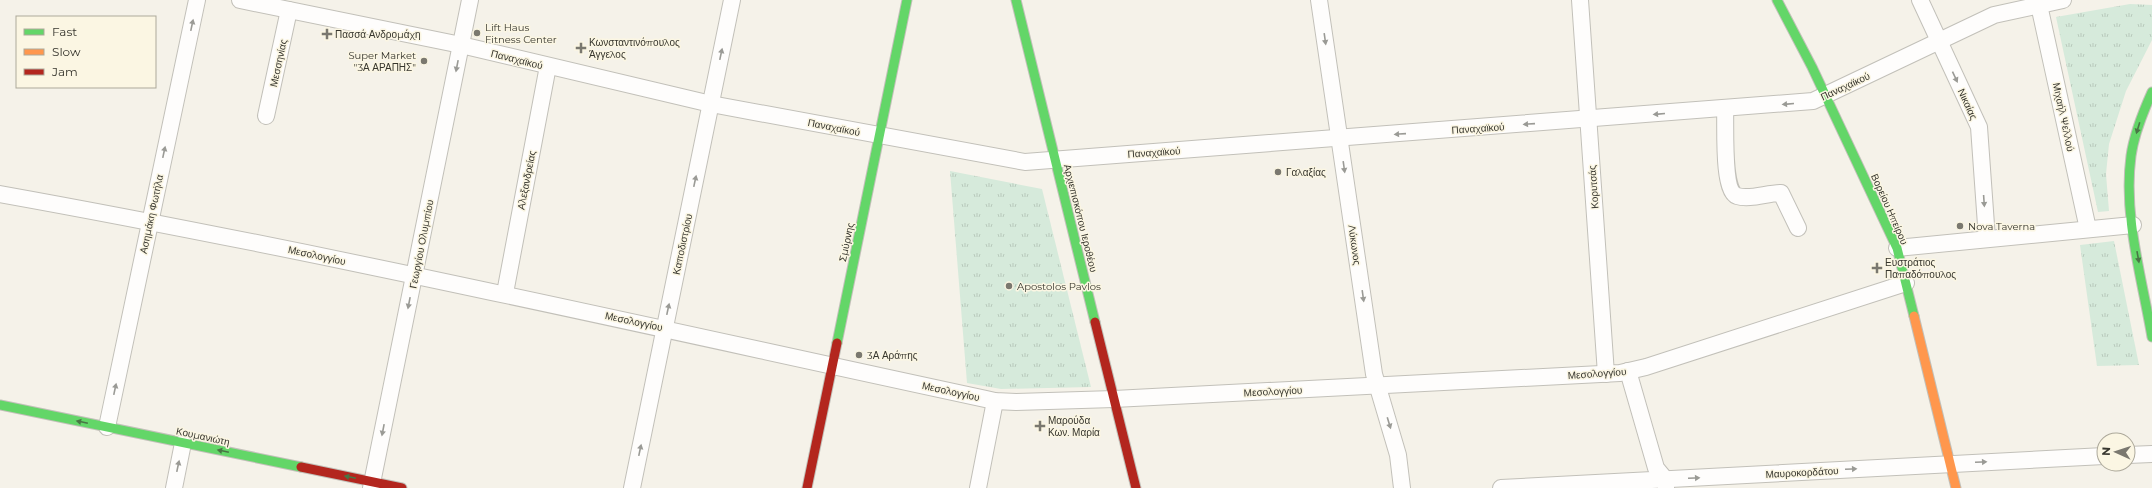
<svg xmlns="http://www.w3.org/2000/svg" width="2152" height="488" font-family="Montserrat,sans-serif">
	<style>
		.park { fill: url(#park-tufts) }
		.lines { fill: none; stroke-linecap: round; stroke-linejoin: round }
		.street-casing { stroke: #c2c0b9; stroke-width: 18 }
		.fast-casing { stroke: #c2c0b9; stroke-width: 11 }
		.slow-casing { stroke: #c2c0b9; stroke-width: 11 }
		.jam-casing { stroke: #c2c0b9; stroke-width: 11 }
		.street { stroke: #fefdfc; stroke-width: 16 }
		.fast { stroke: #63d668; stroke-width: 9 }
		.slow { stroke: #ff974d; stroke-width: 9 }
		.jam { stroke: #b3261e; stroke-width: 9 }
		.oneway { fill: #9a9a95 }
		.oneway2 { fill: #497645 }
		.poi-dot { fill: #7a786f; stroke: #fbf6e3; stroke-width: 1.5 }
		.labels { text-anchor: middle; stroke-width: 3; stroke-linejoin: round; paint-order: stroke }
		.poi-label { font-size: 10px; fill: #37362e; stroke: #fbf6e3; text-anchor: start }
		.street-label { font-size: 10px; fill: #37362e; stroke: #fbf6e3 }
	</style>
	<defs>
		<pattern id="park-tufts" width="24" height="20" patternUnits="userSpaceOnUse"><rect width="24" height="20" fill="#d6eadb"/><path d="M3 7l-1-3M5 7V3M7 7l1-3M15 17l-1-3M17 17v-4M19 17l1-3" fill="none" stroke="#b8c9bc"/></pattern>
	</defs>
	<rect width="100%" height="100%" fill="#f5f2e9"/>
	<g class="park">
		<path d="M2130,4L2152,5V40L2126,91L2109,144L2106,174L2109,211L2098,212L2056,17Z"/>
		<path d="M950,171L1042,189L1091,387L1001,389L967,383Z"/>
		<path d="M2114,241L2139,365L2097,366L2080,245Z"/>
	</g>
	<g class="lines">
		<g class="street-casing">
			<g id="street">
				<path d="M240,0L461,45L711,104L1025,162L1813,101L1994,15L2063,0"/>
				<path d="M1319,0L1374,374L1398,455L1402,488"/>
				<path d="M1580,0L1606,374"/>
				<path d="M1920,0L1979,127L1987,239"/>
				<path d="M2039,5L2088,229"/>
				<path d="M1725,109C1726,124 1722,191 1737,196C1750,200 1767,193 1781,193L1798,228"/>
				<path d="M266,116L289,10"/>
				<path d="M0,194C334,254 664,330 995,401L1016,402L1114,399L1620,373L1646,367L1906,283"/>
				<path d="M1897,248L2133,225"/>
				<path d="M505,293L548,66"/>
				<path d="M1628,371L1656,468L1666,480V488"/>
				<path d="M107,427L197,0"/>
				<path d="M2128,455L2152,454"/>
				<path d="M174,488L183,443"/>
				<path d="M371,488L470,0"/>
				<path d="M632,488L732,0"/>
				<path d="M978,488L995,401"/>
				<path d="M1501,488L2104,456"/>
			</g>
		</g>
		<g class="fast-casing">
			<g id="fast">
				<path d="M1016,0L1095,322"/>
				<path d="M1777,0L1812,67L1897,248L1914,316"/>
				<path d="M2152,92C2143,112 2134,134 2131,156C2123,216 2142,278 2152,337"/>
				<path d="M837,343L907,0"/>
				<path d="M0,405L301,467"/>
			</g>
		</g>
		<g class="slow-casing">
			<path id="slow" d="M1914,316L1956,488"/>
		</g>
		<g class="jam-casing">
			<g id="jam">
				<path d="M1095,322L1136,488"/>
				<path d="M301,467L402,488"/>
				<path d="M807,488L837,343"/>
			</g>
		</g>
		<use href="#street" class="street"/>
		<use href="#fast" class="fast"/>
		<use href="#slow" class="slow"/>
		<use href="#jam" class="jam"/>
	</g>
	<defs><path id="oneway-solid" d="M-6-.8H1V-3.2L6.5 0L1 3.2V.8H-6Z"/></defs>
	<g class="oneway">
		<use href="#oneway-solid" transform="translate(192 25) rotate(-78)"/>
		<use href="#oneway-solid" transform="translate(1325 39) rotate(82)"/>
		<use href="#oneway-solid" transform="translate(721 54) rotate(-78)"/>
		<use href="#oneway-solid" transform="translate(457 66) rotate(101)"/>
		<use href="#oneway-solid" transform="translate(1955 77) rotate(65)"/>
		<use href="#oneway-solid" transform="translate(1788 104) rotate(175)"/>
		<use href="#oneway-solid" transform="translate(1659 114) rotate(175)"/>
		<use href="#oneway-solid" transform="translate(1529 124) rotate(176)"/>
		<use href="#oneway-solid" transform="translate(1400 134) rotate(176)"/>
		<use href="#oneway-solid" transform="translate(164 152) rotate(-78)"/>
		<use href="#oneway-solid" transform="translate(1344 167) rotate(82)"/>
		<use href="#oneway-solid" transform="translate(695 181) rotate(-78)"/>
		<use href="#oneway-solid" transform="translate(1984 201) rotate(86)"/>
		<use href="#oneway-solid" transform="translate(1363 296) rotate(82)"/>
		<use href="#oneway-solid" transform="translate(409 303) rotate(101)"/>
		<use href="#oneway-solid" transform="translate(668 309) rotate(-78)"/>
		<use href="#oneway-solid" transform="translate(115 389) rotate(-78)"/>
		<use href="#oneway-solid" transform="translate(1389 423) rotate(73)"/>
		<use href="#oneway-solid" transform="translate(383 430) rotate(101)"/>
		<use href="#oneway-solid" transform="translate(640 450) rotate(-78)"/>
		<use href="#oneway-solid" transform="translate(1981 462) rotate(-3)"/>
		<use href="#oneway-solid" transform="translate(178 466) rotate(-78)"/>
		<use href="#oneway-solid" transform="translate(1851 469) rotate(-3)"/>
		<use href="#oneway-solid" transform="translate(1694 478) rotate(-3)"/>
	</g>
	<g class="oneway2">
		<use href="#oneway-solid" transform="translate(2138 128) rotate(107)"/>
		<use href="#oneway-solid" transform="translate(2138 257) rotate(80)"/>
		<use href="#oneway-solid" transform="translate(82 422) rotate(-168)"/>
		<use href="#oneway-solid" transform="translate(223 451) rotate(-168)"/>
		<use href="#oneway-solid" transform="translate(350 477) rotate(-168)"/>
	</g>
	<g class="poi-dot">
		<circle cx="477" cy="33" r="4"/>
		<path d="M325 28h4v4h4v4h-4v4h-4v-4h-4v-4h4z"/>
		<path d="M579 42h4v4h4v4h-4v4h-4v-4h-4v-4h4z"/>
		<circle cx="424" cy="61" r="4"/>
		<circle cx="1278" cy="172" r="4"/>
		<circle cx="1960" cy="226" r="4"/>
		<path d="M1875 262h4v4h4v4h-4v4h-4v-4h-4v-4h4z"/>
		<circle cx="1009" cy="286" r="4"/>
		<circle cx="859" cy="355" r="4"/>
		<path d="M1038 420h4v4h4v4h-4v4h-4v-4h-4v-4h4z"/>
	</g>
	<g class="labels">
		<g class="poi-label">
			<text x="485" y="31">Lift Haus<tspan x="485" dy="12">Fitness Center</tspan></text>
			<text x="335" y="38">Πασσά Ανδρομάχη</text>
			<text x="589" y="46">Κωνσταντινόπουλος<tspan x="589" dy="12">Άγγελος</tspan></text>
			<text x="416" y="59" text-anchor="end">Super Market<tspan x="416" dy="12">"3Α ΑΡΑΠΗΣ"</tspan></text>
			<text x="1286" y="176">Γαλαξίας</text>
			<text x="1968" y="230">Nova Taverna</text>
			<text x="1885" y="266">Ευστράτιος<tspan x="1885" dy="12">Παπαδόπουλος</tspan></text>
			<text x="1017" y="290">Apostolos Pavlos</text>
			<text x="867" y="359">3Α Αράπης</text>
			<text x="1048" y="424">Μαρούδα<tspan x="1048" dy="12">Κων. Μαρία</tspan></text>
		</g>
		<g class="street-label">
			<text transform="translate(517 59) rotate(14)" y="4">Παναχαϊκού</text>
			<text transform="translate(278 63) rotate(-78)" y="4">Μεσσηνίας</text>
			<text transform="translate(1845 86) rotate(-25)" y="4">Παναχαϊκού</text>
			<text transform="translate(1968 104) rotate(65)" y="4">Νικαίας</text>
			<text transform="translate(2064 117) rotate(78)" y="4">Μιχαήλ Ψελλού</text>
			<text transform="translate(834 127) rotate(11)" y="4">Παναχαϊκού</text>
			<text transform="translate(1478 128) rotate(-4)" y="4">Παναχαϊκού</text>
			<text transform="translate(1154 152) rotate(-4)" y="4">Παναχαϊκού</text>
			<text transform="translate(526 180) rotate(-79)" y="4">Αλεξανδρείας</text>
			<text transform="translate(1593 187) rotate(-94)" y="4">Κορυτσάς</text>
			<text transform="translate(1890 209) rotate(66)" y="4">Βορείου Ηπείρου</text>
			<text transform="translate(151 214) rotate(-78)" y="4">Ασημάκη Φωτήλα</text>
			<text transform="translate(1081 218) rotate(76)" y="4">Αρχιεπισκόπου Ιεροθέου</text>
			<text transform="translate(846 242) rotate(-78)" y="4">Σμύρνης</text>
			<text transform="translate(421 244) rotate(-79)" y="4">Γεωργίου Ολυμπίου</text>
			<text transform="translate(682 244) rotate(-78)" y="4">Καποδιστρίου</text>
			<text transform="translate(1355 245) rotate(82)" y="4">Λύκωνος</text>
			<text transform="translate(317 255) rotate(12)" y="4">Μεσολογγίου</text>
			<text transform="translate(634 321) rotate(12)" y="4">Μεσολογγίου</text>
			<text transform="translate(1597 373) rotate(-4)" y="4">Μεσολογγίου</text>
			<text transform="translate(951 391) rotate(12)" y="4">Μεσολογγίου</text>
			<text transform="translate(1273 391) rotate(-3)" y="4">Μεσολογγίου</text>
			<text transform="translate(203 436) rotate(12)" y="4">Κουμανιώτη</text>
			<text transform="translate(1802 472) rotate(-3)" y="4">Μαυροκορδάτου</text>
		</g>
	</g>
	<rect x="16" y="16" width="140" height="72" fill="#fbf6e3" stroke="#ada99b"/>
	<rect x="24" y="29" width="20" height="6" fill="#63d668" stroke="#ada99b"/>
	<text x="52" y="36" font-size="12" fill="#37362e">Fast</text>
	<rect x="24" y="49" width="20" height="6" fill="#ff974d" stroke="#ada99b"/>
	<text x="52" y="56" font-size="12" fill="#37362e">Slow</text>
	<rect x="24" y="69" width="20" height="6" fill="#b3261e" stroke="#ada99b"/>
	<text x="52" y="76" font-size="12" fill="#37362e">Jam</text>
	<g transform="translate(2116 452) rotate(273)"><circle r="19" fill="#fbf6e3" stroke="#ada99b"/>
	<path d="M0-3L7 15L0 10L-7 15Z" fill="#7a786f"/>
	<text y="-6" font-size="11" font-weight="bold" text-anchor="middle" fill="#37362e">N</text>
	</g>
</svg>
